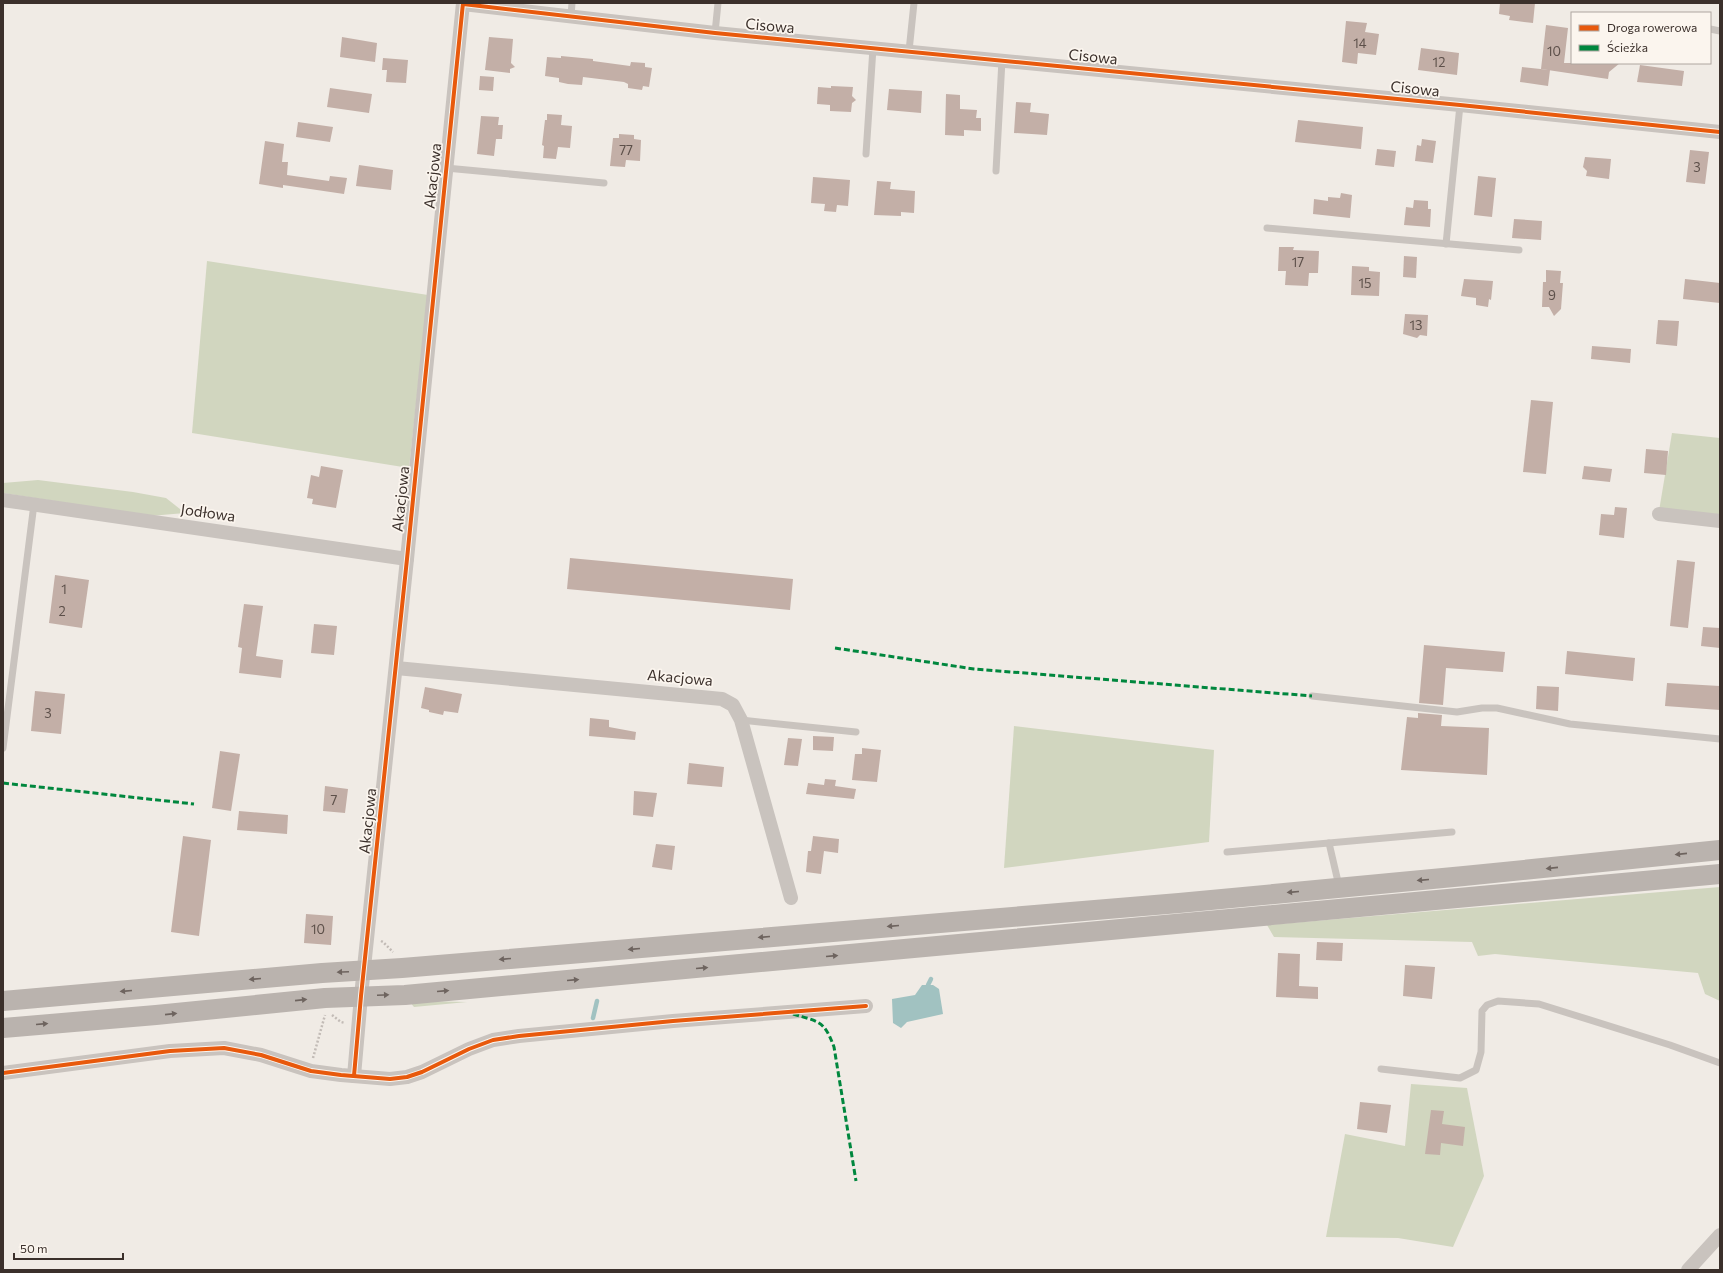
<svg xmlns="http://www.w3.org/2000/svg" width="1723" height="1273" font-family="Commissioner,sans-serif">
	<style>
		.green { fill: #d1d6bf }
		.water { fill: #a1c2c1 }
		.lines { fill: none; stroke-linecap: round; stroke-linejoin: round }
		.stream { stroke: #a1c2c1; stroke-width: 4.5 }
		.building { fill: #c3afa7 }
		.path { stroke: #c2bbb6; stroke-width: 2.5; stroke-dasharray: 2 2; stroke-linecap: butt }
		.lane { stroke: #c9c3be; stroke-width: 7 }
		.street { stroke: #c9c3be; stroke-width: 14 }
		.secondary { stroke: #bab3ae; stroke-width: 20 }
		.quiet { stroke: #00873e; stroke-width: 3; stroke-dasharray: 6 3; stroke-linecap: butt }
		.cycleway-casing { stroke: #fbf5ee; stroke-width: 6 }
		.cycleway { stroke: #e8590c; stroke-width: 4 }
		.oneway { fill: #6e645f }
		.labels { text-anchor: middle; stroke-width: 3.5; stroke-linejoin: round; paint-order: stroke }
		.number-label { font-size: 13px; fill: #5d504a }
		.street-label { font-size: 15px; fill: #3b302b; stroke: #fbf5ee }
	</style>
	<rect width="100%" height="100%" fill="#f0ebe5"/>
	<g class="green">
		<path d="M207,261L428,295L409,468L192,433Z"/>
		<path d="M1672,433L1720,438V517L1659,511Z"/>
		<path d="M38,480L133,492L166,498L185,513L150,516L3,493V483Z"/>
		<path d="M1014,726L1214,750L1209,842L1004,868Z"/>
		<path d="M1720,887V1001L1705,994L1698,973L1495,954L1478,956L1472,942L1274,937L1267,925Z"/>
		<path d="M424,1001L467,1002L414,1007L410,1002Z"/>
		<path d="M1411,1084L1467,1088L1484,1176L1453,1247L1398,1238L1326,1237L1345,1134L1405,1146Z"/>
	</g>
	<path class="water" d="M922,985H933L939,989L943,1014L907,1022L901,1028L893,1023L892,999L915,995Z"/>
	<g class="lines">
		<g class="stream">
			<path d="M928,985L931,979"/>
			<path d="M593,1018L597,1001"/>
		</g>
	</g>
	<g class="building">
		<path d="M1500,3H1535L1533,23L1509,20L1510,16L1499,14Z"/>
		<path d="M1346,21L1367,23L1365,32L1379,34L1376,55L1358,53L1357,64L1342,62Z"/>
		<path d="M1546,25L1568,28L1564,63H1620L1609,72L1608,79L1541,69Z"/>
		<path d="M342,37L377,43L375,62L340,57Z"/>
		<path d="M489,37L513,39L511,63L515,67L510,69V73L485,70Z"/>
		<path d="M1421,48L1459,53L1457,75L1418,70Z"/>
		<path d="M561,56L593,59V61L630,66L631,62L645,63V67L652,68L649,87L643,86L642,90L628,88V84L624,82L583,77L582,85L568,84L559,82V78L545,76L547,57L561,58Z"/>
		<path d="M383,58L408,60L406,83L386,82L387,70H382Z"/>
		<path d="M1640,65L1684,71L1682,86L1637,82Z"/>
		<path d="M1522,67L1550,70L1548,86L1520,82Z"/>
		<path d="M480,76L494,77L493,91L479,90Z"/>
		<path d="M831,86L853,87L852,96L856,100L852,103L851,112L830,111V105L817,104L818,87L831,88Z"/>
		<path d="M330,88L372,94L369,113L327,107Z"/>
		<path d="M889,89L922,91L921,113L887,110Z"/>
		<path d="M946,94L960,95V109L977,110L976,118H981V131L964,130V136L945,135Z"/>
		<path d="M1016,102L1031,103L1030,112L1049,114L1047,135L1014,133Z"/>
		<path d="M547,114L562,115L561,125L572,126L570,148L558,147L556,159L543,158L544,146L542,145L545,120H547Z"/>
		<path d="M481,116L499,117L498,125H503L502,139H496L494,156L477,154Z"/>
		<path d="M1298,120L1363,127L1361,149L1295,142Z"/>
		<path d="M298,122L333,127L330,142L296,137Z"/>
		<path d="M619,134L634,135V139L641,140L640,161L626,160L625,167L610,166L613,138H619Z"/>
		<path d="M1422,139L1436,141L1433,163L1415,161L1417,145L1421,146Z"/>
		<path d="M265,141L284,144L282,162H288L287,175L329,181L330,176L347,178L344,194L283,185V188L259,184Z"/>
		<path d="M1377,149L1396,151L1394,167L1375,165Z"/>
		<path d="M1690,150L1709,152L1705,184L1686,182Z"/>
		<path d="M1585,157L1611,159L1609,179L1586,176L1587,171L1583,167Z"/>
		<path d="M359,165L393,170L391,190L356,186Z"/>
		<path d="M1478,176L1496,178L1492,217L1474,215Z"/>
		<path d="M813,177L850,180L848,206L837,205L836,212L824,211L825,204L811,203Z"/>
		<path d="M877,181L891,182L890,189L915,191L914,213L901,212V216L874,215Z"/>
		<path d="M1341,193L1352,195L1350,218L1313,214L1314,199L1328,201V197L1340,198Z"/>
		<path d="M1414,200L1428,201V209H1431L1430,227L1404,225L1406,207L1413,208Z"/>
		<path d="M1514,219L1542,221L1541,240L1512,238Z"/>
		<path d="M1279,247H1294L1293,250L1319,251L1318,273H1309L1308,286L1285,285L1286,271H1278Z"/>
		<path d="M1404,256L1417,257L1416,278L1403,277Z"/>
		<path d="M1352,266L1369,267V271L1380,272L1379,296L1351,295Z"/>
		<path d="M1546,270L1561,271L1560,283H1563L1561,309L1554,316L1549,307H1542L1543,282H1546Z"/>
		<path d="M1464,279L1493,281L1491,300L1489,299L1488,307L1476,305V298L1461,296Z"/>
		<path d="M1685,279L1720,283V303L1683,299Z"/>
		<path d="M1405,314L1428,315L1427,336L1420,335L1417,338L1403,334Z"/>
		<path d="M1658,320L1679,321L1677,346L1656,344Z"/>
		<path d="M1592,346L1631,349L1630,363L1591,359Z"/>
		<path d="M1531,400L1553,402L1546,474L1523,472Z"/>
		<path d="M1646,449L1668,451L1666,475L1644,473Z"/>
		<path d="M321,466L343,470L336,508L312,504L313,499L307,498L311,475L319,477Z"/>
		<path d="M1584,466L1612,469L1610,482L1582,479Z"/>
		<path d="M1615,507L1627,508L1624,538L1599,535L1601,514L1614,515Z"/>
		<path d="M570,558L793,579L790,610L567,589Z"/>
		<path d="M1677,560L1695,562L1688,628L1670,626Z"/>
		<path d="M55,575L89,580L82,628L49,623Z"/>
		<path d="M244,604L263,606L256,656L283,660L281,678L239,673L242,648L238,647Z"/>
		<path d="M314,624L337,626L334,655L311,653Z"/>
		<path d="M1703,627L1720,628V648L1701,646Z"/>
		<path d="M1424,645L1505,652L1503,672L1446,668L1443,705L1419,703Z"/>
		<path d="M1567,651L1635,658L1633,681L1565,674Z"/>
		<path d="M1667,683L1720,686V710L1665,706Z"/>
		<path d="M1537,686L1559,687L1558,711L1536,709Z"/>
		<path d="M425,687L462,694L458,713L444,711L443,715L429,712V710L421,708Z"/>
		<path d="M35,691L65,694L61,734L31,731Z"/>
		<path d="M1418,713L1442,715L1441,726L1489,728L1487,775L1401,770L1407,717L1418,718Z"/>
		<path d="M590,718L609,720V727L636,732L635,740L589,736Z"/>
		<path d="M813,736L834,737L833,751L813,750Z"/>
		<path d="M788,738L802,739L798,766L784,765Z"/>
		<path d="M862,748L881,750L877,782L852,780L855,754H862Z"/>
		<path d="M220,751L240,754L231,811L212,808Z"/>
		<path d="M689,763L724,767L722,787L687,784Z"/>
		<path d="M825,779L836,780L835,786L856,789L854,799L806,794L808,783L824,785Z"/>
		<path d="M325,786L348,789L345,813L323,811Z"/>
		<path d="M634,791L657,793L653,817L633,815Z"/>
		<path d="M239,811L288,815L287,834L237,830Z"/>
		<path d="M183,836L211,840L199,936L171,932Z"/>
		<path d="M813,836L839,839L838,853L824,851L821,874L806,872L808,851H811Z"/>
		<path d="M656,844L675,846L672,870L652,867Z"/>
		<path d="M306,914L333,916L331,945L304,943Z"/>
		<path d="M1317,942L1343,943L1342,961L1316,960Z"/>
		<path d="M1278,953L1300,954L1299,986L1318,987V999L1276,997Z"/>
		<path d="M1405,965L1435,967L1432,999L1403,996Z"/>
		<path d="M1360,1102L1391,1105L1387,1133L1357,1129Z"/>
		<path d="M1431,1110L1444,1111L1442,1124L1465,1127L1463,1146L1441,1143L1440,1155L1425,1154Z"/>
	</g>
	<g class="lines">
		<g class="path">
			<path d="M381,941L383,942L393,952"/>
			<path d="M332,1015L341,1022L345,1023"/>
			<path d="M313,1058L325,1015"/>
		</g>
		<g class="lane">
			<path d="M571,16L572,3"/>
			<path d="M1710,29L1720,31"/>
			<path d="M715,33L718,3"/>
			<path d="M909,51L914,3"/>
			<path d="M866,154L873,48"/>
			<path d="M446,168L604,183"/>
			<path d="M996,171L1002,60"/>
			<path d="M1267,228L1519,250"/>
			<path d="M1446,244L1460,105"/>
			<path d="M1312,696L1457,712L1482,708H1497L1570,724L1720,739"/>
			<path d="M741,720L856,732"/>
			<path d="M3,748L34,504"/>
			<path d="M1329,843L1339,886"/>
			<path d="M1227,852L1452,832"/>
			<path d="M1381,1069L1460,1078L1476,1070L1481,1052L1482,1011L1487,1005L1498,1001L1539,1004L1670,1045L1720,1063"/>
		</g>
		<g class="street">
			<path d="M463,4L715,33L1460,105L1720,132"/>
			<path d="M3,500L407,559"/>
			<path d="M1659,514L1720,521"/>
			<path d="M396,668L722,699L733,705L741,720L791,898"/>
			<path d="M3,1073L170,1051L224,1048L261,1055L311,1071L341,1075L390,1079L407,1077L422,1072L469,1049L493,1040L519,1036L673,1021L866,1006"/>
			<path d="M354,1076L361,996L407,559L463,3"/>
			<path d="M1688,1270L1720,1235"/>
		</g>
		<g class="secondary">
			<path d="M3,1001L322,973L402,968L1179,903L1464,876L1720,850"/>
			<path d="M3,1028L156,1015L325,998L405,995L674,970L1720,874"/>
		</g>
		<g class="quiet">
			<path d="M835,648L974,669L1312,696"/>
			<path d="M3,783L194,804"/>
			<path d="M793,1014C819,1022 824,1020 834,1047L856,1181"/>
		</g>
		<g class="cycleway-casing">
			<g id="cycleway">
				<path d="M463,4L715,33L1460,105L1720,132"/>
				<path d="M3,1073L170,1051L224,1048L261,1055L311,1071L341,1075L390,1079L407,1077L422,1072L469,1049L493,1040L519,1036L673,1021L866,1006"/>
				<path d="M354,1076L361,996L407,559L463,3"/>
			</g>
		</g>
		<use href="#cycleway" class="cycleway"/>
	</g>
	<defs><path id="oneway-solid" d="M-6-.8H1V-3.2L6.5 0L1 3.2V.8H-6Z"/></defs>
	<g class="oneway">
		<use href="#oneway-solid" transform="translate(1681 854) rotate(174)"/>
		<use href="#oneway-solid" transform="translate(1552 868) rotate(174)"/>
		<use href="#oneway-solid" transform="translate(1423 880) rotate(175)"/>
		<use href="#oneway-solid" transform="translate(1293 892) rotate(175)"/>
		<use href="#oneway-solid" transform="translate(893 926) rotate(175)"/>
		<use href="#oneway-solid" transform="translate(764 937) rotate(175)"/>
		<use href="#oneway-solid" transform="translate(634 949) rotate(175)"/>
		<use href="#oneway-solid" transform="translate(832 956) rotate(-5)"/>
		<use href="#oneway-solid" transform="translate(505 959) rotate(175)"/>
		<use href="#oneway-solid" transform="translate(702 968) rotate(-5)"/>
		<use href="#oneway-solid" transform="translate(343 972) rotate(177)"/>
		<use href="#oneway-solid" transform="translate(255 979) rotate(175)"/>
		<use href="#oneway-solid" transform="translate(573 980) rotate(-5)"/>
		<use href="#oneway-solid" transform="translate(126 991) rotate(175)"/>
		<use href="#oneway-solid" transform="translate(443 991) rotate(-5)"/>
		<use href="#oneway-solid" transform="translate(383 995) rotate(-2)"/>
		<use href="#oneway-solid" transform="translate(301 1000) rotate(-6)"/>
		<use href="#oneway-solid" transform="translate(171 1014) rotate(-6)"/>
		<use href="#oneway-solid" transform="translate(42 1024) rotate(-5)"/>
	</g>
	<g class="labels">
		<g class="number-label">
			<text x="1360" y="48">14</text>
			<text x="1554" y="56">10</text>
			<text x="1439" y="67">12</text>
			<text x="626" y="155">77</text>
			<text x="1697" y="172">3</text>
			<text x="1298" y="267">17</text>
			<text x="1365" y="288">15</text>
			<text x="1552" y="300">9</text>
			<text x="1416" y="330">13</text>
			<text x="64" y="594">1</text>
			<text x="62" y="616">2</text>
			<text x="48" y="718">3</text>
			<text x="334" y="805">7</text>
			<text x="318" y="934">10</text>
		</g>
		<g class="street-label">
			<text transform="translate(770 26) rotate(5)" y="5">Cisowa</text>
			<text transform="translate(1093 57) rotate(6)" y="5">Cisowa</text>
			<text transform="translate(1415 89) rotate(6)" y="5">Cisowa</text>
			<text transform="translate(433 176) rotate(-84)" y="5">Akacjowa</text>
			<text transform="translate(401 499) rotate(-84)" y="5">Akacjowa</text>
			<text transform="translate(208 513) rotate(8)" y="5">Jodłowa</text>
			<text transform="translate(680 678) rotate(5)" y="5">Akacjowa</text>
			<text transform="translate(368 821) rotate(-84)" y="5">Akacjowa</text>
		</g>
	</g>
	<rect width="1723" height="1273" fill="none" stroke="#3b302b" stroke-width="8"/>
	<rect x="1571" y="12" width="140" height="52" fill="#fbf5ee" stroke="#aea6a0"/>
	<rect x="1579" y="25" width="20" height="6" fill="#e8590c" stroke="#aea6a0"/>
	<text x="1607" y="32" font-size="12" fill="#3b302b">Droga rowerowa</text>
	<rect x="1579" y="45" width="20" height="6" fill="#00873e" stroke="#aea6a0"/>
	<text x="1607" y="52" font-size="12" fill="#3b302b">Ścieżka</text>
	<path d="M14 1253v6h109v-6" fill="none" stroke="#3b302b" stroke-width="2"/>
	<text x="20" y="1253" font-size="12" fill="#3b302b" stroke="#fbf5ee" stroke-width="3" paint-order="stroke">50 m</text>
</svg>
